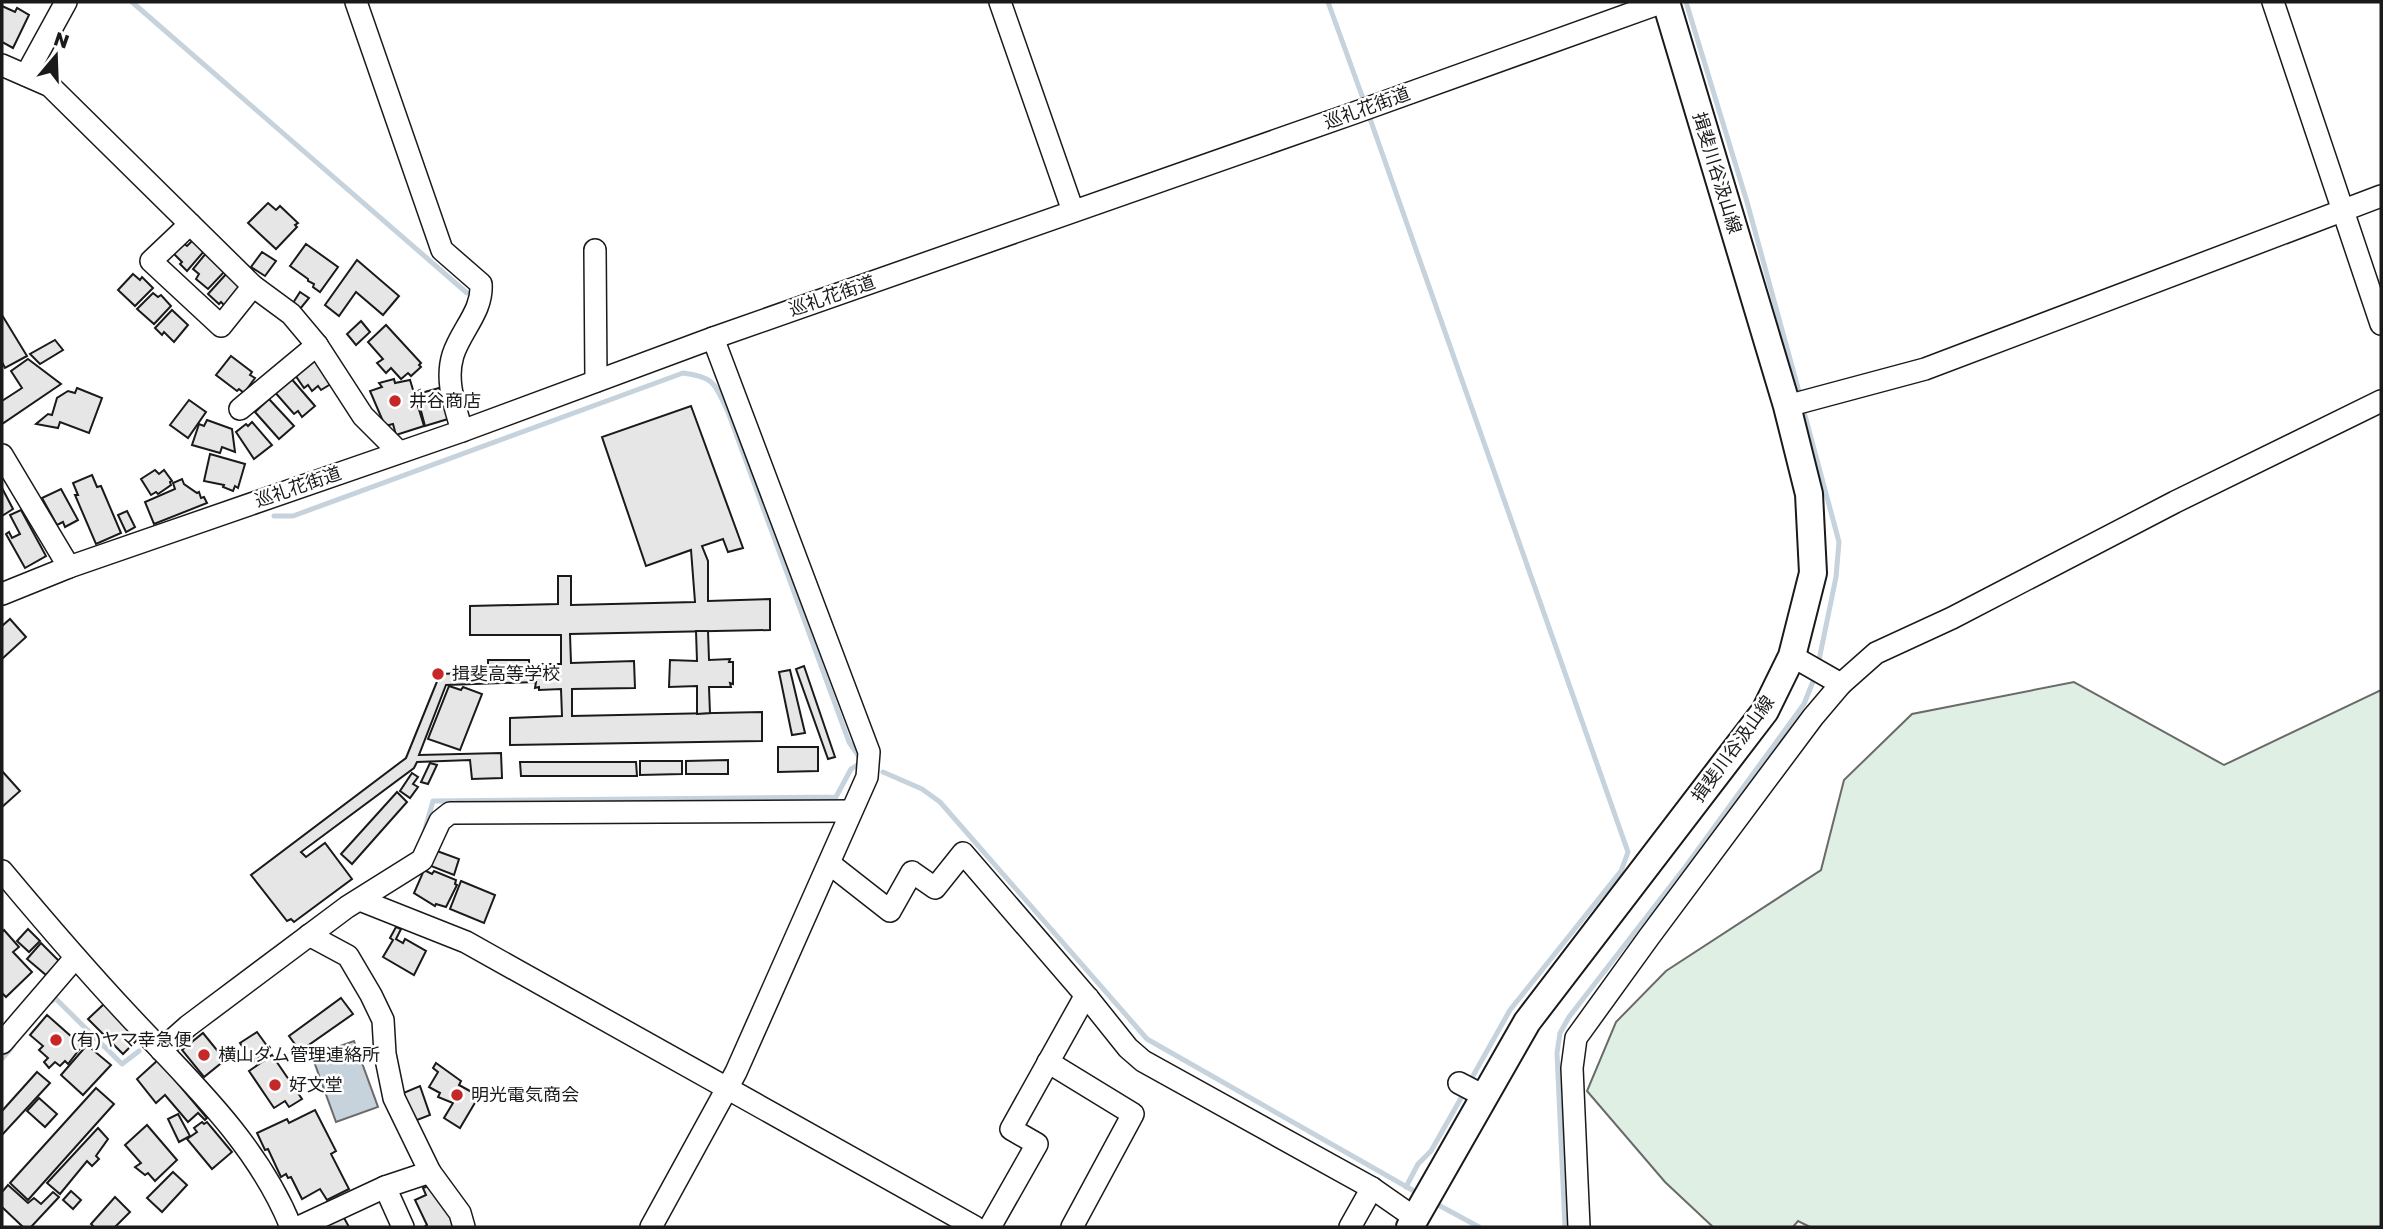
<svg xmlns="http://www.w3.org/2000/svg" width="2383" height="1229" font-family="'Golos Text','Noto Sans JP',sans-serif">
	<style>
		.green { fill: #e0efe3; stroke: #6a6a6a; stroke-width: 2 }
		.water { fill: #c6d2dc; stroke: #6a6a6a; stroke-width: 2 }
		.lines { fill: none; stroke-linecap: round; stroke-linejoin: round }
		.stream { stroke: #c6d2dc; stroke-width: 5 }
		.building { fill: #e6e6e6; stroke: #1a1a1a; stroke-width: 2 }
		.minor-casing { stroke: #1a1a1a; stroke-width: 24 }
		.major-casing { stroke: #1a1a1a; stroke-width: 30 }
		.minor { stroke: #fff; stroke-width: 21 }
		.major { stroke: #fff; stroke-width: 26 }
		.poi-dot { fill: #c62828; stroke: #fff; stroke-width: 2.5 }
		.labels { text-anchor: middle; stroke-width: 5; stroke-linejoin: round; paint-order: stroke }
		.street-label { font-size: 18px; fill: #1a1a1a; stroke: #fff }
		.poi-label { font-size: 18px; fill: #1a1a1a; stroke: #fff; text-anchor: start }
	</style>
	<rect width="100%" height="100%" fill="#fff"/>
	<path class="green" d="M2074,682L2224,765L2381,690V1227H1810L1798,1221L1793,1227H1713L1665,1182L1587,1091L1616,1022L1666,971L1821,870L1844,780L1912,714Z"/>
	<path class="water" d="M354,1041L378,1107L336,1122L312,1056Z"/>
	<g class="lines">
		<g class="stream">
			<path d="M132,2L467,293"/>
			<path d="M1328,2L1365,104"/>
			<path d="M1686,2L1747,202L1801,399"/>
			<path d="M1368,113L1628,852L1621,871L1510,1010L1469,1083"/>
			<path d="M1803,408L1839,542L1836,577L1818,665"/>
			<path d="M274,516H293L683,373C716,377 715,385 728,412L849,742L862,761"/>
			<path d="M883,772L922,789L940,802L1147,1039L1421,1195"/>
			<path d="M424,833L433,801L836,797L851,769L862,762"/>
			<path d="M52,1001L55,998L122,1064L139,1051"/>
			<path d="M2,1059L13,1046"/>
			<path d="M1406,1187L1418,1164L1431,1151L1465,1091"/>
			<path d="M1433,1202L1479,1227"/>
			<path d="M1565,1227L1557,1053L1560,1033L1569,1017L1686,866L1804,704L1816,674"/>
		</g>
	</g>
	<g class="building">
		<path d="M2,6L15,12L17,8L29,15L13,48L2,42Z"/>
		<path d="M268,203L276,210L280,206L298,223L295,225L297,227L276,249L248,223Z"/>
		<path d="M193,240L205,250L187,271L180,264L182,262L171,251L180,241L187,246Z"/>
		<path d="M306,244L338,267L320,292L313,287L314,284L308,281V279L290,266Z"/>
		<path d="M207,252L225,271L208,289L196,279L199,274L193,269Z"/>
		<path d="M262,252L276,261L265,276L251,267Z"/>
		<path d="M357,260L399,296L383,315L356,292L339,316L325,305Z"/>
		<path d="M228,272L241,283L238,286L240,289L225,306L221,302L219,304L208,294Z"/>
		<path d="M133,274L140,280L142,277L153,288L135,306L118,290Z"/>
		<path d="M300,292L309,298L300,309L293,303Z"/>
		<path d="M153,293L158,297L161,295L171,306L154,324L137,309Z"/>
		<path d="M172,310L188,325L174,342L164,332L162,335L155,328Z"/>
		<path d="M2,315L27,356L5,368L2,362Z"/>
		<path d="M361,321L370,332L356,345L347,334Z"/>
		<path d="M386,325L421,363L419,365L421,367L411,376L408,373L401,379L391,368L386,373L377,363L383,359L368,342Z"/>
		<path d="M55,340L63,350L40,364L30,354Z"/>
		<path d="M231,356L252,372L250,375L255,378L244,393L239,389L237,391L216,375Z"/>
		<path d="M316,357L334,382L321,390L318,386L312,391L308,385L304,388L293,372Z"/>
		<path d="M28,359L61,384L2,424V401L22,388L11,371Z"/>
		<path d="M289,376L315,406L302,417L298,411L294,414L273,390Z"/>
		<path d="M394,379L395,383L410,380L424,426L396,435L393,424L385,426L370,391L382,387L379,383Z"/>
		<path d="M77,388L102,398L89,433L60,422L58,428L36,424L48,414L52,415L57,398L68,391L75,393Z"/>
		<path d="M439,388L448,419L425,426L416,392L420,390L421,393Z"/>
		<path d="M269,399L294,426L279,439L255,412Z"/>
		<path d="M189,400L206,412L188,438L170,425Z"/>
		<path d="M691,406L743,548L728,552L723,539L702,546L708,561V601L770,599V630L570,634L571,663L634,661L635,688L572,689V716L762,712V741L510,745V718L562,716L561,689L539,690V687L535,688L536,682L446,685L419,755L501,753L502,778L472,779L470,760L417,762L414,768L301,852L306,857L325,843L352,879L294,922L291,919L287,921L251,875L406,758L440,674L488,672V660H529V672L536,673V666H541V664H561V635H470V606L558,604V576H571V605L695,602L691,550L646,566L602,437Z"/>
		<path d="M207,420L232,429L235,452L222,447L220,453L192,445L199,424L204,426Z"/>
		<path d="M252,422L272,445L254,459L236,432L246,424L248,426Z"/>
		<path d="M210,454L245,464L238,488L235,486L233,491L223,487L224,485L204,481Z"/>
		<path d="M155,470L159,474L164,470L172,481L170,482L171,485L158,494L156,492L151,495L141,479Z"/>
		<path d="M92,475L97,487L101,486L121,533L96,544L75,495H78L73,483Z"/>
		<path d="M182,479L184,484L197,493L199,492L201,498L204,497L207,503L154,524L145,502L175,489L173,483Z"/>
		<path d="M2,488L13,509L2,516Z"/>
		<path d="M61,489L78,520L65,527L63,522L57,525L42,498Z"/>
		<path d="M21,510L46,556L25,568L6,534L9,532L12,538L20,534L10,515Z"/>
		<path d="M127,511L135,527L126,532L118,515Z"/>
		<path d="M10,619L26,637L2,659V626Z"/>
		<path d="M696,631H708L709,660L730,659L729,662H733V684L730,683L731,687H709L710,713L697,714V686L669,687L670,660L697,661Z"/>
		<path d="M804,666L835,757L828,759L796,669Z"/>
		<path d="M790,670L805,733L792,735L779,672Z"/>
		<path d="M449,686L461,690L463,687L482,694L460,750L428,739Z"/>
		<path d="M778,747H818V771L778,772Z"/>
		<path d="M728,760V774H686V761Z"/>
		<path d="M640,761H682V774L640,775Z"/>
		<path d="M520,762H636L637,776H521Z"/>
		<path d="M430,763L437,765L428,784L421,782Z"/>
		<path d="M2,771L20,791L2,807Z"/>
		<path d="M412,773L418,777L413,784L418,787L410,798L400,791Z"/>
		<path d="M397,792L407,802L352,864L341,854Z"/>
		<path d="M437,851L459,859L454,875L431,866Z"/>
		<path d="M424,870L432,874L434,871L456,880L455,884L457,885L446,907L436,904L435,906L414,893Z"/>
		<path d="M461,881L495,895L484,923L450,909Z"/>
		<path d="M396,927L401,929L396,939L403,943L405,939L426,951L414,975L383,957L393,940L390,938Z"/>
		<path d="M28,929L40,941L29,952L17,941Z"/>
		<path d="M4,930L19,947L13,952L32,972L6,997L2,993V932Z"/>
		<path d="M41,943L59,961L46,975L27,959Z"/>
		<path d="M341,998L353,1014L300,1051L289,1036Z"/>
		<path d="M104,1004L138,1039L123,1054L88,1019Z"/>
		<path d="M47,1015L82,1046L68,1064L65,1061L60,1066L55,1062L49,1068L44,1062L48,1058L39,1050L43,1046L30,1035Z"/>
		<path d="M257,1032L270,1050L253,1062L240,1043Z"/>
		<path d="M203,1033L225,1060L204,1077L182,1050Z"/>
		<path d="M87,1045L111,1065L83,1095L61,1075Z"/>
		<path d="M272,1055L302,1099L289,1107L285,1101L274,1108L249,1071Z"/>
		<path d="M158,1060L207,1118L205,1120L198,1113L188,1122L165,1095L156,1103L137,1079Z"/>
		<path d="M436,1063L461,1081L459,1085L479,1096L460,1128L444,1118L453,1103L438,1097L440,1093L429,1087L438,1072L433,1068Z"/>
		<path d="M37,1072L50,1083L2,1135V1111Z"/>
		<path d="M420,1086L430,1115L412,1122L401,1094Z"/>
		<path d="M96,1088L114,1104L28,1200L10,1183Z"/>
		<path d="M39,1098L57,1114L45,1127L27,1111Z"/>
		<path d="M315,1110L336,1151L331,1154L349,1189L327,1200L320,1189L302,1199L291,1177L288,1178L286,1174L281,1177L268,1149L265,1150L257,1133L287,1119L289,1123Z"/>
		<path d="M178,1114L190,1136L179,1142L168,1119Z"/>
		<path d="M202,1122L204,1124L207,1122L232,1152L212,1169L187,1139L197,1132L194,1128Z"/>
		<path d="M147,1125L177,1160L155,1181L148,1173L145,1175L135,1167L141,1163L125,1145Z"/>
		<path d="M98,1128L108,1139L96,1156L99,1159L92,1166L87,1161L60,1194L47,1183Z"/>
		<path d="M173,1172L187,1185L162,1212L147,1198Z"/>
		<path d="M433,1184L456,1227H424L427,1225L415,1200L426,1195L423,1188Z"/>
		<path d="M8,1185L28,1203L34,1198L41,1204L53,1192L59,1197L31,1227H23L2,1207V1192Z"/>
		<path d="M71,1191L81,1200L73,1209L63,1200Z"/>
		<path d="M115,1197L130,1212L115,1227H94L91,1224Z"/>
		<path d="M343,1216L349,1227H320Z"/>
	</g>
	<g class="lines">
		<g class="minor-casing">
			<g id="minor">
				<path d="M356,2L442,250L481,284C483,311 461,330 453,355C445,381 455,406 462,431"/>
				<path d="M1000,2L1073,211"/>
				<path d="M2273,2L2381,324"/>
				<path d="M2,65L50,86L253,286L291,314L317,345L363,416L399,452"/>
				<path d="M26,75L66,2"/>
				<path d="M190,224L151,261L221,326L253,286"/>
				<path d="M595,250L596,381"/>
				<path d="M1787,406L1925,369L2381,196"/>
				<path d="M240,409L317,345"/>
				<path d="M2,455L69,567"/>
				<path d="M2,594L69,567L462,431L713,338L1354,113L1663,2"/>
				<path d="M1792,656L1841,684"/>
				<path d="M830,864L890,911L912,872L935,888L963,853L1088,998L1128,1048L1143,1061L1372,1188L1415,1218"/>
				<path d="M2,871C43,920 85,969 129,1016C189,1080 258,1144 291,1227"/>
				<path d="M360,900L466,942L975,1227"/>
				<path d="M309,935L348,956L371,995L383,1020L385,1054L394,1098L430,1172L385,1187L403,1227"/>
				<path d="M2,1043L75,958"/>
				<path d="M161,1050L188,1026L347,907L422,860L440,821L450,813L851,811"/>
				<path d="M1048,1062L1133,1114L1072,1227"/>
				<path d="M1459,1083L1484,1096"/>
				<path d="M430,1172L460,1213L464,1227"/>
				<path d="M299,1227L385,1187"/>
				<path d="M651,1227L736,1072L867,777L869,752L713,338"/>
				<path d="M990,1227L1037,1144L1011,1129L1083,1000L1088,998"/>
				<path d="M1350,1227L1372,1188"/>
				<path d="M1579,1227L1572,1068L1576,1038L1649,937L1813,717L1841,684L1876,653L1952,618L2175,502L2381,401"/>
			</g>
		</g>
		<g class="major-casing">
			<path id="major" d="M1410,1227L1527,1022L1765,711L1792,656L1813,573L1809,494L1787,406L1666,2"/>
		</g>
		<use href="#minor" class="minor"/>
		<use href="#major" class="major"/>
	</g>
	<g class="poi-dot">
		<circle cx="395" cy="401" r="7"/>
		<circle cx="438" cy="674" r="7"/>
		<circle cx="56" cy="1040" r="7"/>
		<circle cx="204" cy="1055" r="7"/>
		<circle cx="275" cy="1085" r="7"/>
		<circle cx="457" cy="1095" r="7"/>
	</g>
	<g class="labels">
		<g class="street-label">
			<text transform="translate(1367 108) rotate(-20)" y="6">巡礼花街道</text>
			<text transform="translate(1717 173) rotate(73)" y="6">揖斐川谷汲山線</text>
			<text transform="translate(832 296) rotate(-19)" y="6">巡礼花街道</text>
			<text transform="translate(298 487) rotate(-19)" y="6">巡礼花街道</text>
			<text transform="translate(1733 749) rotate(-54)" y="6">揖斐川谷汲山線</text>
		</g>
		<g class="poi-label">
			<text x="409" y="407">井谷商店</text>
			<text x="452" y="680">揖斐高等学校</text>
			<text x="70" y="1046">(有)ヤマ幸急便</text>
			<text x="218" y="1061">横山ダム管理連絡所</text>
			<text x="289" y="1091">好文堂</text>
			<text x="471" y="1101">明光電気商会</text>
		</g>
	</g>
	<rect width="2383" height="1229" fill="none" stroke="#1a1a1a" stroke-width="7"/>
	<g transform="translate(56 56) rotate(19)" stroke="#ffffff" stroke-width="5" paint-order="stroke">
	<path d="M0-5L12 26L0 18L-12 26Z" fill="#1a1a1a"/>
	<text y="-10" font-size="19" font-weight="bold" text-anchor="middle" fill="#1a1a1a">N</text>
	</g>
</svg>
